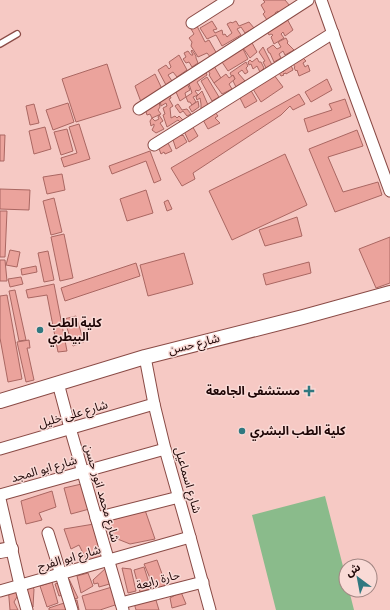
<svg xmlns="http://www.w3.org/2000/svg" width="390" height="610" font-family="Figtree,'Noto Sans Arabic',sans-serif">
	<style>
		.green { fill: #8abb8b }
		.building { fill: #eba39c; stroke: #aa6762 }
		.lines { fill: none; stroke-linecap: round; stroke-linejoin: round }
		.service-casing { stroke: #8a4b46; stroke-width: 8 }
		.minor-casing { stroke: #8a4b46; stroke-width: 13 }
		.tertiary-casing { stroke: #8a4b46; stroke-width: 16 }
		.service { stroke: #fff; stroke-width: 5.5 }
		.minor { stroke: #fff; stroke-width: 11 }
		.tertiary { stroke: #fff; stroke-width: 14 }
		.poi-dot { fill: #307880; stroke: #f9dad6; stroke-width: 1.5 }
		.labels { text-anchor: middle; stroke-width: 3; stroke-linejoin: round; paint-order: stroke }
		.poi-label { font-size: 12px; font-weight: bold; fill: #1d0505; stroke: #f9dad6; text-anchor: start }
		.street-label { font-size: 12px; fill: #1d0505; stroke: #f9dad6 }
	</style>
	<rect width="100%" height="100%" fill="#f6c9c4"/>
	<path class="green" d="M325,496L346,578V590H349L354,610H276L252,515Z"/>
	<g class="building">
		<path d="M263,0H285L290,6L280,13L278,11L275,13L276,15L267,20L263,14L265,12L261,5L265,2Z"/>
		<path d="M286,17L293,30L285,36L283,32L281,34L284,38L274,44L271,37L273,35L271,34L269,35L265,28Z"/>
		<path d="M212,21L217,29L213,30L215,33L222,30L223,35L225,34L227,37L232,33L227,24L231,22L232,23L236,21L239,26L249,22L254,28L245,33L241,27L237,29L241,35L222,46L216,35L207,39L200,28Z"/>
		<path d="M197,26L205,42L209,40L217,54L211,58L207,53L198,57L191,46L192,42L189,38L194,34L191,29Z"/>
		<path d="M286,38L288,42L287,43L294,50L285,55L283,51L279,54L281,58L274,62L270,53H269L267,49L273,45L277,49L281,47L278,42Z"/>
		<path d="M251,41L257,52L250,58L241,45Z"/>
		<path d="M241,45L248,59L228,71L220,59Z"/>
		<path d="M263,47L272,65L266,68L263,62L265,61L259,52Z"/>
		<path d="M192,50L196,56V58L198,63L192,67L189,62L186,63L183,59L186,57L184,53L188,51L191,55H193L191,51Z"/>
		<path d="M179,55L187,70L177,77L173,72L168,75L172,81L166,85L158,70L166,65L169,69L171,67L169,62Z"/>
		<path d="M302,57L306,61L303,63L305,67L308,65L310,71L299,76L297,70L296,71L294,68L295,67L292,62Z"/>
		<path d="M257,58L259,62H261L264,68L260,72L257,66L253,69L251,64L249,65L248,62L250,60L252,62Z"/>
		<path d="M246,62L248,66L246,68L248,72L245,74L242,70L238,73L245,81L236,87L233,81L235,79L233,75L232,77L230,73Z"/>
		<path d="M290,63L293,70L286,74V73L283,74L284,75L281,76L278,71L281,69L283,72L284,71L282,67Z"/>
		<path d="M107,64L121,108L76,122L62,79Z"/>
		<path d="M214,66L221,78L214,83L209,75L210,74L208,70Z"/>
		<path d="M205,70L207,75L197,82L201,89L198,91L197,90L195,91L198,95L193,97L196,102L192,105L190,102H188L186,97L192,93L188,81Z"/>
		<path d="M155,74L162,89L141,102L135,86Z"/>
		<path d="M226,74L229,78L233,75L235,79L229,84L232,89L222,94L214,83Z"/>
		<path d="M274,75L283,87L261,102L253,89Z"/>
		<path d="M207,77L219,97L212,101L201,81Z"/>
		<path d="M327,79L332,90L311,102L305,92Z"/>
		<path d="M187,83L190,90L185,93L186,97L180,101L176,92L175,93L173,89Z"/>
		<path d="M249,87L257,101L245,108L239,96Z"/>
		<path d="M202,91L208,105L201,110V104L200,98L197,100L196,97Z"/>
		<path d="M169,93L171,98L169,99L173,106L170,108L171,118L175,116L177,118L179,116L183,120L180,122L178,120L167,127L163,115L165,114L163,108L167,106L166,103L161,106L160,99Z"/>
		<path d="M299,94L305,104L293,110L290,106L281,115L193,173L195,179L182,186L171,168L256,118Z"/>
		<path d="M345,99L351,116L308,132L304,119L332,110L329,104Z"/>
		<path d="M159,101L160,107L158,110L161,114L152,118L150,114L147,115L145,108Z"/>
		<path d="M198,101L199,107L192,112L189,107Z"/>
		<path d="M68,103L74,122L53,130L46,110Z"/>
		<path d="M34,104L39,123L30,125L26,106Z"/>
		<path d="M178,104L182,110L187,109L191,114L187,116L183,111L180,113L175,106Z"/>
		<path d="M214,111L218,116L215,118L220,123L208,129L202,118Z"/>
		<path d="M159,115L163,121L160,123L164,129L156,133L152,130L154,126V124L151,126L150,121L152,118L155,121L159,119L158,117Z"/>
		<path d="M79,124L90,159L64,167L61,158L77,153L69,127Z"/>
		<path d="M191,124L198,136L189,142L183,129Z"/>
		<path d="M45,127L51,149L34,154L29,131Z"/>
		<path d="M67,129L73,151L61,155L54,132Z"/>
		<path d="M357,130L363,146L328,157L343,192L378,182L382,195L335,212L309,149Z"/>
		<path d="M179,132L182,136L183,135L187,142L176,149L172,137Z"/>
		<path d="M0,135H5L4,161H0Z"/>
		<path d="M167,141L172,151L165,154L164,152L161,154L158,146Z"/>
		<path d="M150,151L161,180L154,183L146,161L112,174L109,166Z"/>
		<path d="M285,154L307,205L232,240L209,191Z"/>
		<path d="M62,174L65,190L47,194L43,177Z"/>
		<path d="M0,189L30,190L29,210L0,209Z"/>
		<path d="M146,190L153,213L127,221L120,199Z"/>
		<path d="M54,198L62,232L51,235L43,201Z"/>
		<path d="M168,200L172,209L167,211L164,202Z"/>
		<path d="M0,211H7L5,257H0Z"/>
		<path d="M297,217L302,236L265,246L259,230Z"/>
		<path d="M64,234L73,278L60,281L51,237Z"/>
		<path d="M390,237V283L376,288L359,249Z"/>
		<path d="M10,250L20,252L17,267L6,265Z"/>
		<path d="M48,251L54,280L44,282L38,253Z"/>
		<path d="M184,253L193,284L148,296L140,265Z"/>
		<path d="M0,260H5L7,281H0Z"/>
		<path d="M309,262L311,273L266,285L263,274Z"/>
		<path d="M136,263L140,276L65,301L61,288Z"/>
		<path d="M36,266L37,272L22,275L21,269Z"/>
		<path d="M21,277L23,284L10,287L8,279Z"/>
		<path d="M54,284L67,351L58,352L47,295L28,298L26,290Z"/>
		<path d="M15,290L26,340L19,341L9,291Z"/>
		<path d="M7,295L22,379L8,382L0,338V296Z"/>
		<path d="M76,316L84,342L73,346L64,319Z"/>
		<path d="M29,340L30,348H27L34,380L26,382L17,342Z"/>
		<path d="M86,483L93,508L71,514L64,488Z"/>
		<path d="M52,491L56,507L39,513L42,520L26,524L21,501Z"/>
		<path d="M145,510L155,539L130,544L115,538L109,521Z"/>
		<path d="M94,524L103,557L87,561L79,545L71,549L64,529Z"/>
		<path d="M157,560L166,585L155,590L144,564Z"/>
		<path d="M107,567L113,583L99,587L98,583L94,584L93,580Z"/>
		<path d="M144,567L151,589L140,592L134,570Z"/>
		<path d="M122,568L131,569L136,591L128,593Z"/>
		<path d="M88,573L93,586L81,593L77,576Z"/>
		<path d="M69,579L78,598L66,601L63,595L59,596L55,584Z"/>
		<path d="M27,580L34,589L33,607L28,597L18,595L14,602L18,610H10L8,586Z"/>
		<path d="M52,582L58,603L47,607L40,586Z"/>
		<path d="M112,587L118,604L100,610H86L82,596Z"/>
		<path d="M181,592L186,604L172,608L170,598Z"/>
		<path d="M155,597L159,610H136L134,603Z"/>
		<path d="M77,600L79,610H49V608L61,604Z"/>
	</g>
	<g class="lines">
		<g class="service-casing">
			<path id="service" d="M0,44L17,34"/>
		</g>
		<g class="minor-casing">
			<g id="minor">
				<path d="M321,0L349,79L390,191"/>
				<path d="M192,23L228,0"/>
				<path d="M139,109L308,0"/>
				<path d="M154,145L333,33"/>
				<path d="M145,357L154,404L165,449L190,537L210,610"/>
				<path d="M58,383L70,428L123,610"/>
				<path d="M0,449L154,404"/>
				<path d="M0,495L165,449"/>
				<path d="M0,499L20,585L27,610"/>
				<path d="M96,518L179,497"/>
				<path d="M48,533L72,610"/>
				<path d="M0,591L190,537"/>
				<path d="M121,603L203,582"/>
			</g>
		</g>
		<g class="tertiary-casing">
			<g id="tertiary">
				<path d="M0,401L145,357L303,317L390,293"/>
				<path d="M0,551L11,549"/>
			</g>
		</g>
		<use href="#service" class="service"/>
		<use href="#minor" class="minor"/>
		<use href="#tertiary" class="tertiary"/>
	</g>
	<g class="poi-dot">
		<circle cx="40" cy="330" r="4"/>
		<path d="M307 385h4v4h4v4h-4v4h-4v-4h-4v-4h4z"/>
		<circle cx="242" cy="431" r="4"/>
	</g>
	<g class="labels">
		<g class="poi-label">
			<text x="48" y="327">كلية الطب<tspan x="48" dy="14">البيطري</tspan></text>
			<text x="300" y="395" text-anchor="end">مستشفى الجامعة</text>
			<text x="250" y="435">كلية الطب البشري</text>
		</g>
		<g class="street-label">
			<text transform="translate(194 344) rotate(-14)" y="4">شارع حسن</text>
			<text transform="translate(73 414) rotate(-16)" y="4">شارع على خليل</text>
			<text transform="translate(44 469) rotate(-16)" y="4">شارع ابو المجد</text>
			<text transform="translate(188 480) rotate(74)" y="4">شارع اسماعيل</text>
			<text transform="translate(102 493) rotate(74)" y="4">شارع محمد انور حسن</text>
			<text transform="translate(69 558) rotate(-16)" y="4">شارع ابو الفرج</text>
			<text transform="translate(158 580) rotate(-15)" y="4">حارة رابعة</text>
		</g>
	</g>
	<g transform="translate(358 578) rotate(328)"><circle r="19" fill="#f9dad6" stroke="#a18582"/>
	<path d="M0-3L7 15L0 10L-7 15Z" fill="#307880"/>
	<text y="-6" font-size="11" font-weight="bold" text-anchor="middle" fill="#1d0505">ش</text>
	</g>
</svg>
